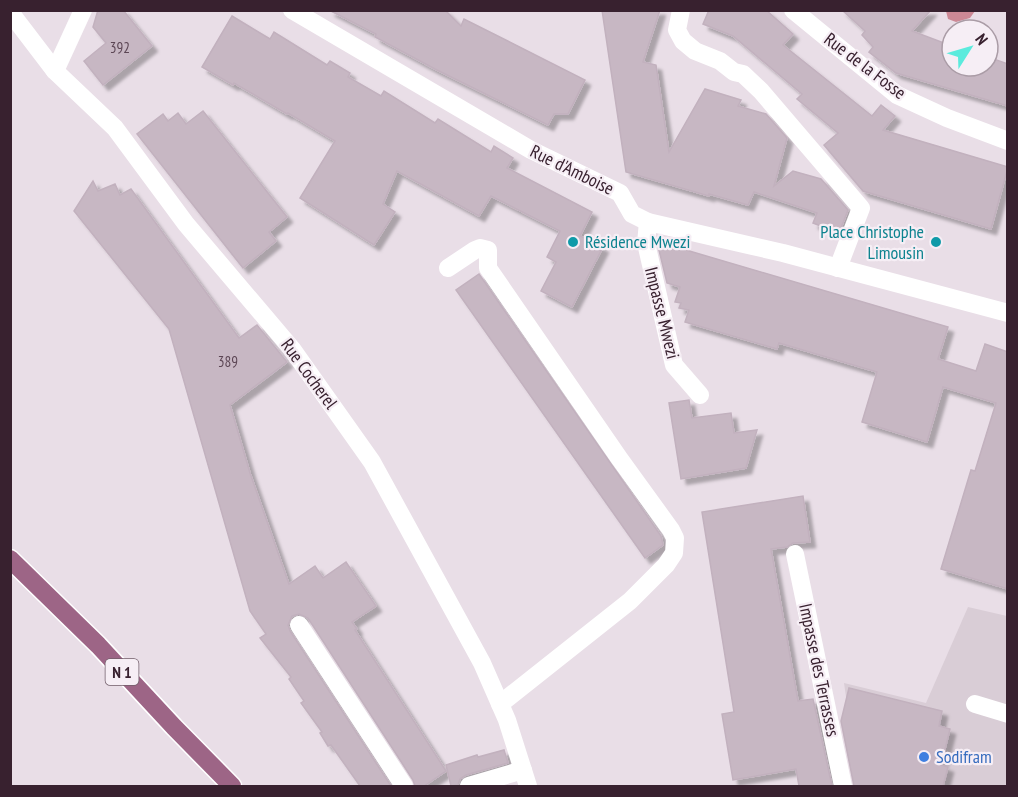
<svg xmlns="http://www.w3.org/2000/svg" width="1018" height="797" font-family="'PT Sans Narrow',sans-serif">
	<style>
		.built { fill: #d9cdd6 }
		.water { fill: #cc8895 }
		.building { fill: #c7b7c3; stroke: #c2b1be; stroke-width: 1.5; filter: url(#shadow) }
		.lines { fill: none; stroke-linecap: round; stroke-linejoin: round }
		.major-casing { stroke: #fff; stroke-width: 21 }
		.minor { stroke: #fff; stroke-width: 18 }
		.major { stroke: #9d6586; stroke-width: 18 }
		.culture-dot { fill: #0f9aa8; stroke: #f6eef5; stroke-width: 2 }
		.shop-dot { fill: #3f7fe0; stroke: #f6eef5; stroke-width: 2 }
		.labels { text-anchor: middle; stroke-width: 4.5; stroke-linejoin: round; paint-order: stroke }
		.number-label { font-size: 15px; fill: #5c4654 }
		.shield { fill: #f6eef5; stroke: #715e6a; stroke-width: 1.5 }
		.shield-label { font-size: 16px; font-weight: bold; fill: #38212f }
		.street-label { font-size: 18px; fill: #38212f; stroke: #f6eef5 }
		.culture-label { font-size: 18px; fill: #0d838f; stroke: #f6eef5; text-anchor: end }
		.shop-label { font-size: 18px; fill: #366cbe; stroke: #f6eef5; text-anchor: start }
	</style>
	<defs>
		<filter id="shadow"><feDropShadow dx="5.5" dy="5.5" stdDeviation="1.5" flood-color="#0004"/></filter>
	</defs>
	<rect width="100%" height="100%" fill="#e9dee7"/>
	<path class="built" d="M968,607L1007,616V786H859L844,683L926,703Z"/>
	<path class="water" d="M946,11L975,10V11L970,18L956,22L948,19Z"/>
	<g class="building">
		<path d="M98,10H123L152,46L103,85L84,61L106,43L93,27Z"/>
		<path d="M329,10H445L461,26L464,19L585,80L568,114H554L548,125L435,69L375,37L376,34Z"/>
		<path d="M602,10H660L643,62L656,65L669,152L705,89L741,100L738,106L766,114L787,138L774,186L793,171L821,179L848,210L839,233L813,223L817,213L754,192L748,205L709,194V196L626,172Z"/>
		<path d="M709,10H766L793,34L783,45L872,116L881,105L895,116L883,130L1008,167L991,229L863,191L824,145L838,133L797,99L802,94L733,36L703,24Z"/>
		<path d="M842,10H931L912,31L952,46V66H988V57L1008,64V106L896,73L869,52L873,47L862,35L865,31Z"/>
		<path d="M232,16L270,39L274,32L327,65L330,61L350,73L348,77L381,96L384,91L435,123L438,119L491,152L494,146L513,158L507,168L592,212L580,236L603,247L572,307L541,291L556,262L547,257L560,231L491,196L479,216L397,171L383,204L395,212L374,245L300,198L335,141L288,113L287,114L234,83L233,85L202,67Z"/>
		<path d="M203,111L287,217L269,232L276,241L243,268L137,134L163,114L168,121L178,113L186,124Z"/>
		<path d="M93,181L98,191L115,184L120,195L131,189L239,338L257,325L287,362L230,405L250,473L289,584L315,566L323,578L346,562L376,606L352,622L357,629L355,630L446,771L424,786H415L413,780L308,618L299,614L292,616L288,625L290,631L391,786H360L331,745L328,746L320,733L322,732L301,703L304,701L289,679L291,677L260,638L266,634L250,611L169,329L74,211Z"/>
		<path d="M669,245L948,327L938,359L976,371L985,344L1008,352V589L941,569L971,470L975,471L996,403L943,387L927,442L862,422L877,372L779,343L777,349L685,322L689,310L679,308L681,303L675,302L680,287L667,283L658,246Z"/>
		<path d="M479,274L661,536L663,545L645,558L456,290Z"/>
		<path d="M689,400L692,418L731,413L734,433L757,430L746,468L681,479L669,403Z"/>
		<path d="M803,496L810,542L793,543L787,547L771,549L798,701L813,699L832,786H799L796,769L733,780L722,714L734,712L702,512Z"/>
		<path d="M849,688L942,711L939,726L950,729L941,765L948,767L943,786H854L841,721Z"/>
		<path d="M504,750L508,763L466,775L460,779L458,785L451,786L446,765L477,755L478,757Z"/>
	</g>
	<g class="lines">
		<g class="major-casing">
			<path id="major" d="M10,559L98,645L174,727L232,786"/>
		</g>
		<g class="minor">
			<path d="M292,10L531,150L620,193L632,214L648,222L783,253L1008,313"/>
			<path d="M681,10L677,30L683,41L695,51L720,61L734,72L743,74L761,91L861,208L838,268"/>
			<path d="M793,10L897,95L947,118L1008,141"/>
			<path d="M10,12L55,71L115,128L186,224L292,349L372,462L482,663L507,720L528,786"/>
			<path d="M55,71L83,10"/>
			<path d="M648,222L646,243L674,365L700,395"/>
			<path d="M448,268L475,250L480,248L488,250V268L619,458L671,530L675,538L674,553L666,565L630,601L500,704"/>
			<path d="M795,554L843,786"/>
			<path d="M299,625L404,786"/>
			<path d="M975,704L1008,714"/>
			<path d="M469,786L523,770"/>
		</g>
		<use href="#major" class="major"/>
	</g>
	<g class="culture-dot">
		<circle cx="573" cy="242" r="6"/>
		<circle cx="936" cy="242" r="6"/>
	</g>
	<circle class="shop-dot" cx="924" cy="757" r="6"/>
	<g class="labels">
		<g class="number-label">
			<text x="120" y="53">392</text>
			<text x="228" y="367">389</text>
		</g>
		<rect class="shield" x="105.5" y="659" width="33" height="26" rx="4.5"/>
		<g class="shield-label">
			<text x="122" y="678">N 1</text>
		</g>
		<g class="street-label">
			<text transform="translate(865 66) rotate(37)" y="6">Rue de la Fosse</text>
			<text transform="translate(572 170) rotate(26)" y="6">Rue d'Amboise</text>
			<text transform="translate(662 313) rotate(76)" y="6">Impasse Mwezi</text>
			<text transform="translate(309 374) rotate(54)" y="6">Rue Cocherel</text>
			<text transform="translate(819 670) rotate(78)" y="6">Impasse des Terrasses</text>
		</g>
		<g class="culture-label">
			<text x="924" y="238">Place Christophe<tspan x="924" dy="21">Limousin</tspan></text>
			<text x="585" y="248" text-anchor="start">Résidence Mwezi</text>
		</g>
		<g class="shop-label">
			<text x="936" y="763">Sodifram</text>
		</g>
	</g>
	<rect width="1018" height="797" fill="none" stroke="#38212f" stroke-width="24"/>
	<g transform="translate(970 48) rotate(53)"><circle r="28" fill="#f6eef5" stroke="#aa9ca6" stroke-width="1.5"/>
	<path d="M0-4.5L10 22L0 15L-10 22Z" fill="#5bebdd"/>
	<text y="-9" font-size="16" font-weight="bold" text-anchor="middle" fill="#38212f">N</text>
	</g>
</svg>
